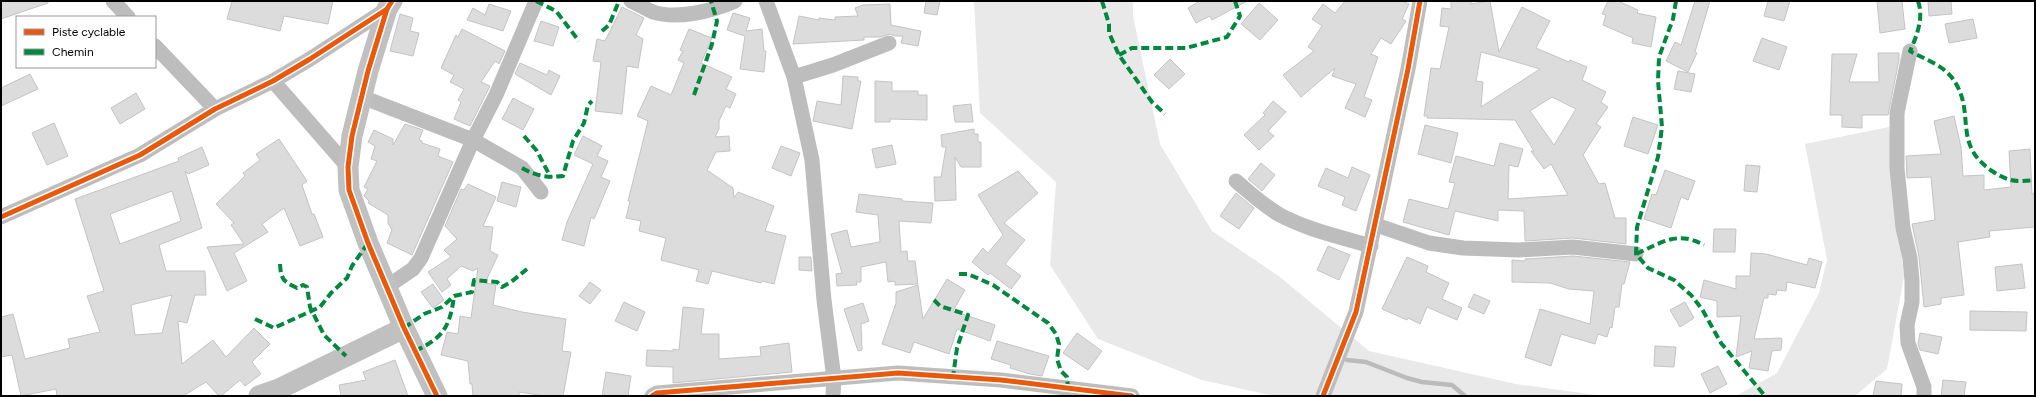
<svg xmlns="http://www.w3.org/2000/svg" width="2036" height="397" font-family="Figtree,sans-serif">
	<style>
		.green { fill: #e9e9e9 }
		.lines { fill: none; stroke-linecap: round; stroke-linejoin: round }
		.stream { stroke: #bbb; stroke-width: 4.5 }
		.building { fill: #dcdcdc; stroke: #c4c4c4; fill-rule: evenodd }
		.street { stroke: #bdbdbd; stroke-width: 15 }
		.secondary { stroke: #c0c0c0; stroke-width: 21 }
		.quiet { stroke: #00873e; stroke-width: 4; stroke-dasharray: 8 4; stroke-linecap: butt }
		.cycleway-casing { stroke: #fff; stroke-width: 8 }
		.cycleway { stroke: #e8590c; stroke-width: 5 }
	</style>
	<rect width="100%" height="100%" fill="#fff"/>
	<g class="green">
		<path d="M974,1H1133V16L1160,144L1212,231L1280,277L1369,351L1516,384L1603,396H1274L1202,380L1098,339L1050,265L1056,182L980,113Z"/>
		<path d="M1889,127L1904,277L1887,369L1855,396H1736L1777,373L1819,293L1827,260L1805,144Z"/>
	</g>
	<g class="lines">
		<path class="stream" d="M1347,360L1366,362L1407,378L1422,382L1452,385L1465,396"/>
	</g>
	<g class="building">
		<path d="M1,1H48V3L1,19Z"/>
		<path d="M232,1H333L328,24L284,16L280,31L227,19Z"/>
		<path d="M926,1H940L937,15L924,13Z"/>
		<path d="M1200,1H1247L1212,20L1210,16L1196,23L1188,8Z"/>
		<path d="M1345,1H1402L1409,4L1402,19L1406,21L1391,44L1381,38L1371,54L1378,57L1364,97L1372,100L1365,117L1345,108L1356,84L1332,76L1335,68L1301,97L1283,75L1314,51L1308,47L1322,26L1312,19L1323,4L1335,13Z"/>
		<path d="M1451,1H1471V4L1490,1L1499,52L1522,7L1550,21L1536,48L1569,62L1570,60L1587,67L1582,80L1606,92L1601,102L1608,107L1596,124L1601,127L1583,155L1599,184L1605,183L1615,218H1626V244L1573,238L1525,241L1524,211L1498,210V221L1455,211L1449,235L1403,222L1409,199L1448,209L1455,183L1449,182L1456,156L1494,166L1500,143L1523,149L1518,167L1509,165L1508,199L1568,195L1551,164L1544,169L1531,151H1534L1515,120L1427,118L1428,116H1424L1431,68L1440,69L1449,27L1440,26L1442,8L1451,9ZM1481,52L1496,56L1540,69L1481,107L1483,82L1476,81ZM1552,97L1576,109L1554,145L1530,111Z"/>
		<path d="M1608,1H1618L1638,10L1637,13L1656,17L1651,47L1632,43L1633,38L1603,25L1606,15L1602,14Z"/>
		<path d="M1695,1H1710L1695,52L1697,53L1688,72L1666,61L1675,42L1681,45Z"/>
		<path d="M1768,1H1790L1784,21L1764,16Z"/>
		<path d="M1877,1H1902L1905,29L1880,33Z"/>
		<path d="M1928,1H1951L1952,14L1929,16Z"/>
		<path d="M1259,3L1278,20L1260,40L1241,24Z"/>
		<path d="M489,4L511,11L503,31L467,20L473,8L485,15Z"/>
		<path d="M890,4L891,25L921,31L918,46L901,43L903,36H895L890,34L880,37H864V40L793,44L799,16L819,20V18L835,20V17L858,16L855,8L863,5Z"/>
		<path d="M622,7L644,18L636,35L643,39L638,68L627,66L622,114L595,111L601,62L593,61L597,39L605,41Z"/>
		<path d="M733,13L750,18L746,31L762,29L764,51H766L764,72L740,69L745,36L727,30Z"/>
		<path d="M400,14L413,18L410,31L419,33L413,56L390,51Z"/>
		<path d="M1973,19L1977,38L1949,43L1945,24Z"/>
		<path d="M541,21L559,27L553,46L534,41Z"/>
		<path d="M462,29L505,51L499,64L495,61L481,82L490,86L470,126L454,119L461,102L458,100L464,89L450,82L454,75L441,68L456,35L458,37Z"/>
		<path d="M689,29L712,38L701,63L732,77L726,89L736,94L730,108L726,106L719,121V129L715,137L729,136L730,151L716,152L707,170L733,188L734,198L738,192L774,206L765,231L786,236L774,284L762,281L761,283L712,271L708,284L696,281L699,270L661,260L666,238L639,231L641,221L626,218L630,201H628L648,121L637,116L651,86L671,95L684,63L678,60L683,51L680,50Z"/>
		<path d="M1762,38L1787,47L1779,70L1753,61Z"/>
		<path d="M1878,53H1899V60L1888,115H1862V128L1842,127V115H1830L1832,54H1857L1849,82H1879Z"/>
		<path d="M1170,59L1185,74L1169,89L1154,75Z"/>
		<path d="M520,63L547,75L549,70L560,76L551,95L515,74Z"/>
		<path d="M1678,71L1695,74L1691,92L1674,89Z"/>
		<path d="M30,74L38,89L1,106V88Z"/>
		<path d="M843,76L858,77V81H861L852,129L813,121L817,101L841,105Z"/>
		<path d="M875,81L892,82V91H918V95H927V120L890,119V122H875Z"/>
		<path d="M136,93L145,109L120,124L111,108Z"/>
		<path d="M513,98L534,109L523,130L502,119Z"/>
		<path d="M1273,101L1286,112L1268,131L1274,136L1259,150L1244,135L1265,115L1263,113Z"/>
		<path d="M971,104L973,122H955L953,106Z"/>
		<path d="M1954,116L1961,147L1963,176L1984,175V190L2011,187L2009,151L2030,149L2032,194L2034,193L2035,203V227L1989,231L1990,237L1958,242L1964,295L1941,298V304L1924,307L1919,257L1912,224L1935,220L1931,177L1907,178L1906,156L1941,154L1934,121Z"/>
		<path d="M1633,117L1658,125L1648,154L1624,146Z"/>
		<path d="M54,123L68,156L47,165L32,133Z"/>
		<path d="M405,124L423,130L419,140L422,141V143L440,149L438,156L453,162L412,255L387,243L392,230L388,223V215L368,203L369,201L364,196L368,189L364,187L377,161L371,159L375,146L368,142L374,130L393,139V145Z"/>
		<path d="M1425,125L1458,133L1451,163L1418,154Z"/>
		<path d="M974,129V134H978V142H981V167H961L955,157L956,200L935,201L934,177H941L946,147H942L941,135Z"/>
		<path d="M583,136L602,146L597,156L608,161L601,177L610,181L594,219L591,217L584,246L562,240L567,222L593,164L574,155Z"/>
		<path d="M279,139L307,181L302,185L312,214H314L323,237L300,246L284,208L262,224L268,232L234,253L247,281L227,291L207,247L244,244L231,225L234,223L216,204L245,176L243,173L260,160L256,154Z"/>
		<path d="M892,145L896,164L876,168L872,149Z"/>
		<path d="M781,146L800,153L791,176L772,168Z"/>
		<path d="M202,147L209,165L188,174L185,171L202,228L159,245L166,271H205L206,295H195L187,323L178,321L182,364L213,340L226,357L254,328L270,344L252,362L261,374L245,386L240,380L221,396H219L206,382L183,396H57L56,389L21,396L12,355L1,357V317L13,314L25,359L70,348L68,339L100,332L87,296L104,291L75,199L179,161L178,158ZM172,191L181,221L120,244L110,214ZM172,295L162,333L135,335L131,305Z"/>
		<path d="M1261,163L1275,175L1262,191L1248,179Z"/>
		<path d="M1746,165L1760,166L1757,192L1744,191Z"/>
		<path d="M1352,167L1370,175L1356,211L1342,205L1345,197L1318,186L1326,168L1348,178Z"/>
		<path d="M1665,170L1695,181L1688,200L1681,197L1671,228L1644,219L1652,194L1656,195Z"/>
		<path d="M1018,171L1038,193L1004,223L1025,240L1005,264L1021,276L1011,289L990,273L988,275L972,262L983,248L988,253L1003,235L978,195Z"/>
		<path d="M502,182L521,187L516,207L497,201Z"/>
		<path d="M468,184L496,197L483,226L493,227L490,251L498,255L485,283L496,285L493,305L522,312L566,319L562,351L571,352L563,396H545L519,392V396H473L472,384H470L468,361L441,355L447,332L458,334L460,316L471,318L478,268L473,271L461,266L447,279L451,285L442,292L428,272L451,257L444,250L457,239L445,226L461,189L464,190Z"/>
		<path d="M1236,193L1254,208L1239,229L1220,216Z"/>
		<path d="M859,194L902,199V201L933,203L931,223L899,221L901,252L907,251L908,261H915L918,284L895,285V281L888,282L886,262L861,267V282H856L857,285L837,286L836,274L842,273L831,234L847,230L851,247L880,242L878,215L856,212Z"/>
		<path d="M1714,229H1736L1735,252H1713Z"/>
		<path d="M1328,246L1350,255L1339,280L1317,270Z"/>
		<path d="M1751,253L1766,254L1807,265L1809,258L1822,262L1815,288L1787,282L1786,291L1777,290L1776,295L1768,294V298H1764L1754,339L1781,338L1782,340L1781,350L1772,351L1768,371L1749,368L1752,351L1736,357L1741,316L1717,317V301L1700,297L1704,280L1736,289V276H1750Z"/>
		<path d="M1573,256L1630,262L1624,284H1622L1619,307H1615L1612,328L1610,327L1607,337L1598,334L1595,344L1561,334L1551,366L1525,357L1540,309L1590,324L1594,291L1569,289L1550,283L1512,282V260L1525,261V259Z"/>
		<path d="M799,257H811L812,271L799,270Z"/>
		<path d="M1407,257L1428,266L1426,272L1449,283L1442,299L1462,308L1457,320L1427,307L1420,324L1408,318L1407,320L1382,309Z"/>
		<path d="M2022,264L2025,288L1997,291L1995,267Z"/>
		<path d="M947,279L965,290L953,311L995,325L990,341L957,329L949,354L914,342L910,353L882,344L896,303V292L918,285L923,319Z"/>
		<path d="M590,282L601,290L590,304L579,296Z"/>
		<path d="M433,284L444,300L433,308L421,292Z"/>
		<path d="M1474,294L1490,301L1484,314L1468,307Z"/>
		<path d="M624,302L645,312L637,331L615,321Z"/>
		<path d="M1685,302L1694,318L1680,327L1670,310Z"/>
		<path d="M863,303L869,321L861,324L862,350L858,351L844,309Z"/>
		<path d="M683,307L704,309L701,334H719V359L761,356L760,347L789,343L792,372L673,383V367L646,366L647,350L673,351V349L679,350Z"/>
		<path d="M1970,311L2027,312L2026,331L1970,330Z"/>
		<path d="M1077,333L1102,351L1088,370L1063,353Z"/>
		<path d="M1920,333L1942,337L1938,354L1920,350L1918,344Z"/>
		<path d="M997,341L1049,356L1042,376L1030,374L1010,368L1011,365L991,359Z"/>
		<path d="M1655,346L1676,347L1674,367L1654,366Z"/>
		<path d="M395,360L408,396H341L339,385L366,380L363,372Z"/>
		<path d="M1718,366L1727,384L1710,393L1701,374Z"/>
		<path d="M606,372L631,376L628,396H602Z"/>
		<path d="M1943,380L1966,382L1964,396H1941Z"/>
		<path d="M1876,381L1902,384L1901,396H1873Z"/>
	</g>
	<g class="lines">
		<g class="street">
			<path d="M113,1L128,17"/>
			<path d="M631,1C638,4 646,9 653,12C677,20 712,11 735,1"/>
			<path d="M766,1L794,77L812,160L824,300L834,379L833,396"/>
			<path d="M155,46L215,109"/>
			<path d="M1910,51L1897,113V168L1903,228L1910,258L1912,281V302L1907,325L1908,343L1924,387V396"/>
			<path d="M794,77L833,65L889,43"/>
			<path d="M273,81L348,167"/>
			<path d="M362,97L473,140L522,168L541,192"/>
			<path d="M1236,181C1250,193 1264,206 1280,215C1308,230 1341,237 1371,246"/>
			<path d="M1,217L140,155L215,109L273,81L310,59L387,9"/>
			<path d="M1376,225L1429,243L1463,248L1518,250L1573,247L1636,254"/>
			<path d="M388,286L413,269L421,258L473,140L496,95L536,1"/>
			<path d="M652,396L657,393L898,373L1001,380L1132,396"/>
			<path d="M1323,396L1356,312L1408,69L1420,1"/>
		</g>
		<g class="secondary">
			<path d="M392,1L387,9L368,71L352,136L348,167L349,190L368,243L404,328L437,396"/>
			<path d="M259,396L279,389L404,328"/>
		</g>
		<g class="quiet">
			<path d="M536,1L556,11L579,41"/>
			<path d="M1102,1L1109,24V33L1119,55L1152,102L1165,114"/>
			<path d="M1676,1L1673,19L1659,57L1658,81L1662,127L1658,157L1637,227L1636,254L1648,268L1674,280L1691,295L1702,309L1721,343L1765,396"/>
			<path d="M1918,1C1924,17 1917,36 1910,51C1924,59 1943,65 1953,79C1977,113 1951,143 1992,171C2009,182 2015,182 2035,180"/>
			<path d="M602,31L609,25L619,1"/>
			<path d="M1119,55L1132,48H1186L1227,37L1240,16L1235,1"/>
			<path d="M694,95L712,44L717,21L711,1"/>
			<path d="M524,136L537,151L551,178"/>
			<path d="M522,168C536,176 547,178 563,176L573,141L584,123L588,105L592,101"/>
			<path d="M1636,254C1661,243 1677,230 1704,245"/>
			<path d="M280,264C281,280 283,281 297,288L303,285L307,287L310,307L324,335L346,356"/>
			<path d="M959,274H968L993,285L1048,323L1056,334L1059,344L1057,359L1061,371L1067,377L1068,389"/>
			<path d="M934,300L940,306L968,315L957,348L953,377"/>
			<path d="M255,319L274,328L320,307L331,293L347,278L352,266L368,243"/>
			<path d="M404,328L424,314L442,307L454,296L472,292L474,280L497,282L502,287L511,282L527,269"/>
			<path d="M415,351C443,338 450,327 454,296"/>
		</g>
		<g class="cycleway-casing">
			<g id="cycleway">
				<path d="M392,1L387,9L368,71L352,136L348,167L349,190L368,243L404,328L437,396"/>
				<path d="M1,217L140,155L215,109L273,81L310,59L387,9"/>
				<path d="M652,396L657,393L898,373L1001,380L1132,396"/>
				<path d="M1323,396L1356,312L1408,69L1420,1"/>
			</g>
		</g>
		<use href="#cycleway" class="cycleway"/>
	</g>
	<rect width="2036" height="397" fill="none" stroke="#000000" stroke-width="4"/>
	<rect x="16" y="16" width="140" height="52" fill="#ffffff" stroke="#999999"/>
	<rect x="24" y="29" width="20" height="6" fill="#e8590c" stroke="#999999"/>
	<text x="52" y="36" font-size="12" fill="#000000">Piste cyclable</text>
	<rect x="24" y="49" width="20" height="6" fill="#00873e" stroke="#999999"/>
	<text x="52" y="56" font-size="12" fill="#000000">Chemin</text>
</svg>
